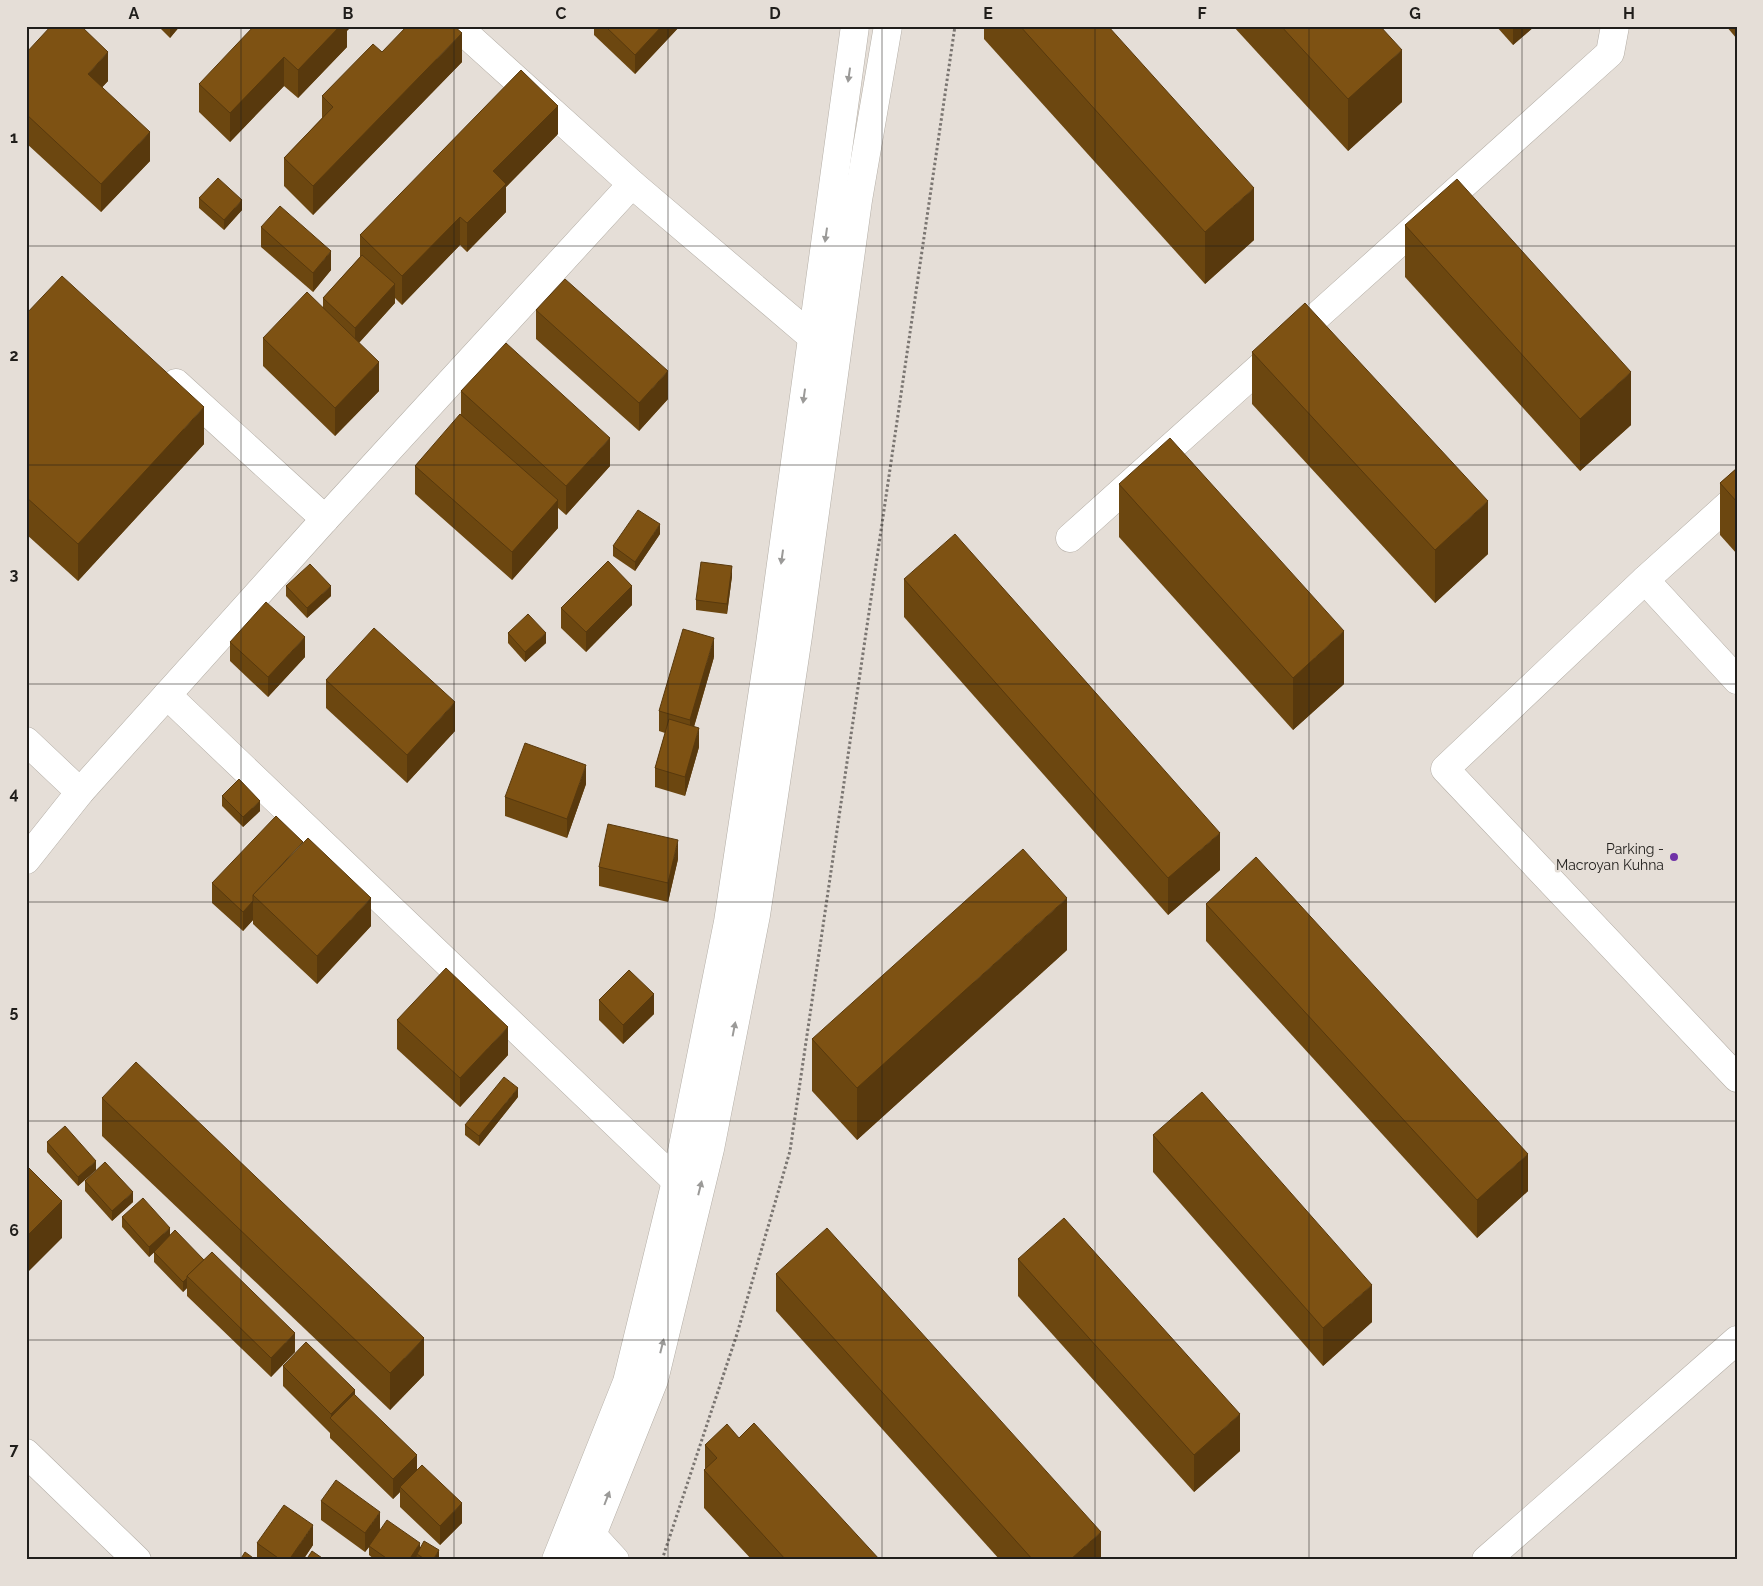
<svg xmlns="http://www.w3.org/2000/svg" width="1763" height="1586" font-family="Raleway,sans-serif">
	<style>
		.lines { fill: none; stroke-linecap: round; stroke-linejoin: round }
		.minor-casing { stroke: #b4aea6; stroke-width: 29 }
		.major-casing { stroke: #b4aea6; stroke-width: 29 }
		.path { stroke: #7a7571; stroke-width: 3; stroke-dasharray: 2.5 2.5; stroke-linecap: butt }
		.minor { stroke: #fff; stroke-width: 28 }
		.major { stroke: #fff; stroke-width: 28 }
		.wall { fill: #6c4710 }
		.shaded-wall { fill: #58390d }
		.building { fill: #7e5213; stroke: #58390d }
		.oneway { fill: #9b9a98 }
		.grid { fill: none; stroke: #201e1b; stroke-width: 1; stroke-opacity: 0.55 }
		.poi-dot { fill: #7032a7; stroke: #e5ded7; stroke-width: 2 }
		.labels { text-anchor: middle; stroke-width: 5; stroke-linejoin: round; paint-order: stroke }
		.poi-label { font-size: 14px; fill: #201e1b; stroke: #e5ded7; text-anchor: end }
		.neatline { fill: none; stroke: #201e1b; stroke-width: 2 }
		.grid-label { font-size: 16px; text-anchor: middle; font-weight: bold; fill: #201e1b }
	</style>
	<rect width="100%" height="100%" fill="#e5ded7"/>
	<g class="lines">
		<g class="minor-casing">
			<g id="minor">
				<path d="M457,26L632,184L812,337"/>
				<path d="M176,383L325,519"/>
				<path d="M1737,497L1645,580L1445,769L1737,1078"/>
				<path d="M1070,538L1610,53L1615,26"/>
				<path d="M1645,580L1737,680"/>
				<path d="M167,695L676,1181"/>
				<path d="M26,741L80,792"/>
				<path d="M26,860L80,792L325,519L632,184"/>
				<path d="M26,1453L137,1560"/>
				<path d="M593,1536L615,1560"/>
				<path d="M1486,1560L1737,1340"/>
			</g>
		</g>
		<g class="major-casing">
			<g id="major">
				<path d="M556,1560L627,1382L676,1181L728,922L770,644L855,26"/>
				<path d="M582,1560L654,1380L710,1149L756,915L798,636L858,200L888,26"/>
			</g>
		</g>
		<path class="path" d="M662,1560L737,1334L790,1151L955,26"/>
		<use href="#minor" class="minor"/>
		<use href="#major" class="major"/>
	</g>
	<g class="wall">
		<path d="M158,26H180L170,38Z"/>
		<path d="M594,26H680L635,74L594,35Z"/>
		<path d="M984,26H1108L1254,240L1205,284L984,39Z"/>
		<path d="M1233,26H1380L1402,102L1348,151Z"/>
		<path d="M1496,26H1535L1513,45Z"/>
		<path d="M1726,26H1737V39Z"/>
		<path d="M347,31V47L298,98L284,86L230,142L199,112V84Z"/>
		<path d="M382,52L462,62L313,215L284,186V158L322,118V96Z"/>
		<path d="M26,53L108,81L102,87L150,161L101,212L26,143Z"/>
		<path d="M558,134L506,187V212L467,252L460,245L402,305L395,298V303L359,343L379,391L335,436L263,366V338L323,307V298L360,257V235Z"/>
		<path d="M199,198L242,210L224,230L199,208Z"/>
		<path d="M1405,225L1631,425L1580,471L1405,277Z"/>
		<path d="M261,227L331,270L313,292L261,247Z"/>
		<path d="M536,310L668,399L639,431L536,339Z"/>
		<path d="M26,314L204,444L78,581L26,534Z"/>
		<path d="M1252,352L1488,554L1435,603L1252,404Z"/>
		<path d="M461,391L610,466L566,515L558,508V528L512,580L415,494V466L461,415Z"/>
		<path d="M1737,468V554L1720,535V483Z"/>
		<path d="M1119,484L1344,684L1293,730L1119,537Z"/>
		<path d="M660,534L635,571L613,556V546Z"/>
		<path d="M732,576L727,614L696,610V600Z"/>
		<path d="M904,579L1220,870L1168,915L904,617Z"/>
		<path d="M286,586L331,596L307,618L286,596Z"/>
		<path d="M632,605L586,652L561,628V608Z"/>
		<path d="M508,633L546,643L525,662L508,643Z"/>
		<path d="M230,642L305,657L268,697L230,661Z"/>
		<path d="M714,657L694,727L699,747L685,796L655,787V768L665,733L659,731V711Z"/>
		<path d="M326,680L455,731L407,783L326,708Z"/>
		<path d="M586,784L567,838L505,816V797Z"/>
		<path d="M222,796L260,811L243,827L222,806Z"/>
		<path d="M678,859L668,902L599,886V867Z"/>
		<path d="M212,883L371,926L317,984L253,924V920L243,931L212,903Z"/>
		<path d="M1206,904L1528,1191L1477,1238L1206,941Z"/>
		<path d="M1067,950L857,1140L812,1091V1039Z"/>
		<path d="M599,1000L654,1014L623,1044L599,1020Z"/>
		<path d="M397,1020L508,1055L460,1107L397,1049Z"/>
		<path d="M518,1097L479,1146L465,1135V1125Z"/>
		<path d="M102,1098L424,1375L390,1410L102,1136Z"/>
		<path d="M1153,1135L1372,1322L1323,1366L1153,1172Z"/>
		<path d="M47,1142L96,1170L78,1186L47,1152Z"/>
		<path d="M85,1181L133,1202L112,1221L85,1191Z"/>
		<path d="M122,1217L170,1236L295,1352L271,1377L187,1296V1288L183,1292L154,1262V1252L149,1257L122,1227Z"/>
		<path d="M1018,1259L1240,1451L1194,1492L1018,1296Z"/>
		<path d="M776,1274L1101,1560H1000L776,1311Z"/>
		<path d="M283,1366L417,1470L462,1523L440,1545L400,1507V1492L393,1499L330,1438V1433L283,1386Z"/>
		<path d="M739,1438L880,1560H752L704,1508V1470L705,1469V1445Z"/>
		<path d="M321,1501L420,1548L439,1560H417V1559L416,1560H375L369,1555V1547L365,1552L321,1520Z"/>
		<path d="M257,1543L313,1545L303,1560H257Z"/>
	</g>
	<g class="shaded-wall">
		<path d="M170,26H180L170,38Z"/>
		<path d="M339,26H352L347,31V47L298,98V70Z"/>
		<path d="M662,26H680L635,74V55Z"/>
		<path d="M1513,26H1535L1513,45Z"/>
		<path d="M462,33V62L313,215V186Z"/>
		<path d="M1402,50V102L1348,151V99Z"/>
		<path d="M108,52V81L88,103V74Z"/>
		<path d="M284,57V86L230,142V113Z"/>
		<path d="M558,106V134L506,187V212L467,252V223L493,171Z"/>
		<path d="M150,132V161L101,212V184Z"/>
		<path d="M1254,188V240L1205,284V232Z"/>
		<path d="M242,200V210L224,230V220Z"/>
		<path d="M460,217V245L402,305V276Z"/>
		<path d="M331,251V270L313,292V273Z"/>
		<path d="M395,284V303L355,347V328Z"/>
		<path d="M379,362V391L335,436V408Z"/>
		<path d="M668,371V399L639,431V403Z"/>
		<path d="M1631,372V425L1580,471V419Z"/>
		<path d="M204,407V444L78,581V544Z"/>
		<path d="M610,438V466L566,515V486Z"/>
		<path d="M558,500V528L512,580V552Z"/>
		<path d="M1488,501V554L1435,603V550Z"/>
		<path d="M660,524V534L635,571V562Z"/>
		<path d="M732,566V576L727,614V604Z"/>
		<path d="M331,586V596L307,618V608Z"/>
		<path d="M632,586V605L586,652V632Z"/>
		<path d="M1344,631V684L1293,730V678Z"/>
		<path d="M546,633V643L525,662V652Z"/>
		<path d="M305,637V657L268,697V677Z"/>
		<path d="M714,638V657L690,740V720Z"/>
		<path d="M455,702V731L407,783V755Z"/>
		<path d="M699,728V747L685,796V777Z"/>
		<path d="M586,765V784L567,838V819Z"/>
		<path d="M260,801V811L243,827V817Z"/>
		<path d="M1220,833V870L1168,915V878Z"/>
		<path d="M678,840V859L668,902V883Z"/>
		<path d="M371,898V926L317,984V956Z"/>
		<path d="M1067,898V950L857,1140V1088Z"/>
		<path d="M253,901V920L243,931V912Z"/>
		<path d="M654,994V1014L623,1044V1025Z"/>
		<path d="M508,1027V1055L460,1107V1078Z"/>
		<path d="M518,1088V1097L479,1146V1136Z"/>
		<path d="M1528,1154V1191L1477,1238V1200Z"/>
		<path d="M96,1161V1170L78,1186V1177Z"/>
		<path d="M133,1192V1202L112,1221V1211Z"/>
		<path d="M62,1201V1238L26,1274V1237Z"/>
		<path d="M170,1228V1238L149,1257V1247Z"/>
		<path d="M187,1278V1288L183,1292V1282Z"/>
		<path d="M1372,1285V1322L1323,1366V1328Z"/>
		<path d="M295,1333V1352L271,1377V1358Z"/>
		<path d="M424,1338V1375L390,1410V1373Z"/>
		<path d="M355,1390V1409L331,1419V1414Z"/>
		<path d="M1240,1414V1451L1194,1492V1455Z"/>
		<path d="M417,1455V1475L400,1487V1492L393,1499V1479Z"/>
		<path d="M462,1503V1523L440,1545V1526Z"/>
		<path d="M380,1512V1532L369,1546V1547L365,1552V1533Z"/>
		<path d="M313,1525V1545L303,1560H289Z"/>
		<path d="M1101,1532V1560H1070Z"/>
		<path d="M420,1543V1553L417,1554L416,1560H409Z"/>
		<path d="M439,1550V1560H433Z"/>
	</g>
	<g class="building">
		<path d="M51,26H81L108,52L88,74L150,132L101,184L26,114V53Z"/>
		<path d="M254,26H340L298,70L284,57L230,113L199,84Z"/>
		<path d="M407,26H454L462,33L313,186L284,158L333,107L322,96L373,44L382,52Z"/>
		<path d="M605,26H662L635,55Z"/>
		<path d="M1020,26H1108L1254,188L1205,232Z"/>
		<path d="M1281,26H1380L1402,50L1348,99Z"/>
		<path d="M521,70L558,106L493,171L506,184L467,223L460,217L402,276L360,235Z"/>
		<path d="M218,178L242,200L224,220L199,198Z"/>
		<path d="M1457,179L1631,372L1580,419L1405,225Z"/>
		<path d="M280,206L331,251L313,273L261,227Z"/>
		<path d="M362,255L395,284L355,328L323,298Z"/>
		<path d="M62,276L204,407L78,544L26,497V314Z"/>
		<path d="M565,279L668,371L639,403L536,310Z"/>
		<path d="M307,292L379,362L335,408L263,338Z"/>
		<path d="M1305,303L1488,501L1435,550L1252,352Z"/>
		<path d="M506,343L610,438L566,486L461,391Z"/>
		<path d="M460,414L558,500L512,552L415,466Z"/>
		<path d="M1170,438L1344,631L1293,678L1119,484Z"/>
		<path d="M1737,468V502L1720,483Z"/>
		<path d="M638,510L660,524L635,562L613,546Z"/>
		<path d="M955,534L1220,833L1168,878L904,579Z"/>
		<path d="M608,561L632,586L586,632L561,608Z"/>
		<path d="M701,562L732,566L727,604L696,600Z"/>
		<path d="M310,564L331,586L307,608L286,586Z"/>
		<path d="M266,602L305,637L268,677L230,642Z"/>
		<path d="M528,614L546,633L525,652L508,633Z"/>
		<path d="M374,628L455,702L407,755L326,680Z"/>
		<path d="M683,629L714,638L690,720L659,711Z"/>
		<path d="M669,719L699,728L685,777L655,768Z"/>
		<path d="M525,743L586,765L567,819L505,797Z"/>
		<path d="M239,779L260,801L243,817L222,796Z"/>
		<path d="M276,816L303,842L253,895V901L243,912L212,883Z"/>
		<path d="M608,824L678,840L668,883L599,867Z"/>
		<path d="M308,838L371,898L317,956L253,895Z"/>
		<path d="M1023,849L1067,898L857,1088L812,1039Z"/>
		<path d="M1256,857L1528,1154L1477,1200L1206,904Z"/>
		<path d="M446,968L508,1027L460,1078L397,1020Z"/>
		<path d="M629,970L654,994L623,1025L599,1000Z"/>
		<path d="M136,1062L424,1338L390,1373L102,1098Z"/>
		<path d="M504,1077L518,1088L479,1136L465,1125Z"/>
		<path d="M1202,1092L1372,1285L1323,1328L1153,1135Z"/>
		<path d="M65,1126L96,1161L78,1177L47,1142Z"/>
		<path d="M105,1162L133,1192L112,1211L85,1181Z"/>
		<path d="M26,1165L62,1201L26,1237Z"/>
		<path d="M143,1198L170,1228L149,1247L122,1217Z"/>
		<path d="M1064,1218L1240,1414L1194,1455L1018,1259Z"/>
		<path d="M827,1228L1101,1532L1070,1560H1033L776,1274Z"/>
		<path d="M175,1230L204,1260L187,1276V1278L183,1282L154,1252Z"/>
		<path d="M212,1252L295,1333L271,1358L187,1276Z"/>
		<path d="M306,1342L355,1390L331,1414L283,1366Z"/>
		<path d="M354,1394L417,1455L393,1479L330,1418Z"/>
		<path d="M754,1423L880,1560H786L704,1470L717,1458L705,1445L727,1424L739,1438Z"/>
		<path d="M422,1465L462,1503L440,1526L400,1487Z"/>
		<path d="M336,1480L380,1512L365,1533L321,1501Z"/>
		<path d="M284,1505L313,1525L289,1560H281L257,1543Z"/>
		<path d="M387,1520L420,1543L409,1560H389L369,1546Z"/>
		<path d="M424,1541L439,1550L433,1560H426L417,1554Z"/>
		<path d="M312,1551L325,1560H306Z"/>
		<path d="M245,1552L256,1560H240Z"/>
	</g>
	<defs><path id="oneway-solid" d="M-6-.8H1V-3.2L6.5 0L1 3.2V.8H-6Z" transform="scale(1.25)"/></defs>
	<g class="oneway">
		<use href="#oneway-solid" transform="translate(849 75) rotate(98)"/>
		<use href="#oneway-solid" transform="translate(826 235) rotate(98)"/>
		<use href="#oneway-solid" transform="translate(804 396) rotate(98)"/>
		<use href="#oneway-solid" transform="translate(782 557) rotate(98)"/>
		<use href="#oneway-solid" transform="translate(734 1029) rotate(-79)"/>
		<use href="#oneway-solid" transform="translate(700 1188) rotate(-76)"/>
		<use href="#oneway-solid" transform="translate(662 1346) rotate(-76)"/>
		<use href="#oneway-solid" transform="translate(607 1498) rotate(-69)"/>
	</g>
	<path class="grid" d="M241,26V1560M454,26V1560M668,26V1560M882,26V1560M1095,26V1560M1309,26V1560M1522,26V1560M26,246H1737M26,465H1737M26,684H1737M26,902H1737M26,1121H1737M26,1340H1737"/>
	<circle class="poi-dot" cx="1674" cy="857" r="5"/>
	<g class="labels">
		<g class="poi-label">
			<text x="1664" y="854">Parking -<tspan x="1664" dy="16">Macroyan Kuhna</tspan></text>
		</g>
	</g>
	<rect width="1763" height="1586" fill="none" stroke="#e5ded7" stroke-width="55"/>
	<rect x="28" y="28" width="1708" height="1530" class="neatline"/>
	<g class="grid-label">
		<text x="134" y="19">A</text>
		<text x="348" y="19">B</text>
		<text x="561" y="19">C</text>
		<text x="775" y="19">D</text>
		<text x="988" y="19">E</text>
		<text x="1202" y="19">F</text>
		<text x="1415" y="19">G</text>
		<text x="1629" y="19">H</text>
		<text x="14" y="143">1</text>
		<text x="14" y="361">2</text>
		<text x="14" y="580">3</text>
		<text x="14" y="799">4</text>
		<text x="14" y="1017">5</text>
		<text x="14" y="1236">6</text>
		<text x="14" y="1455">7</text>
	</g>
</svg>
